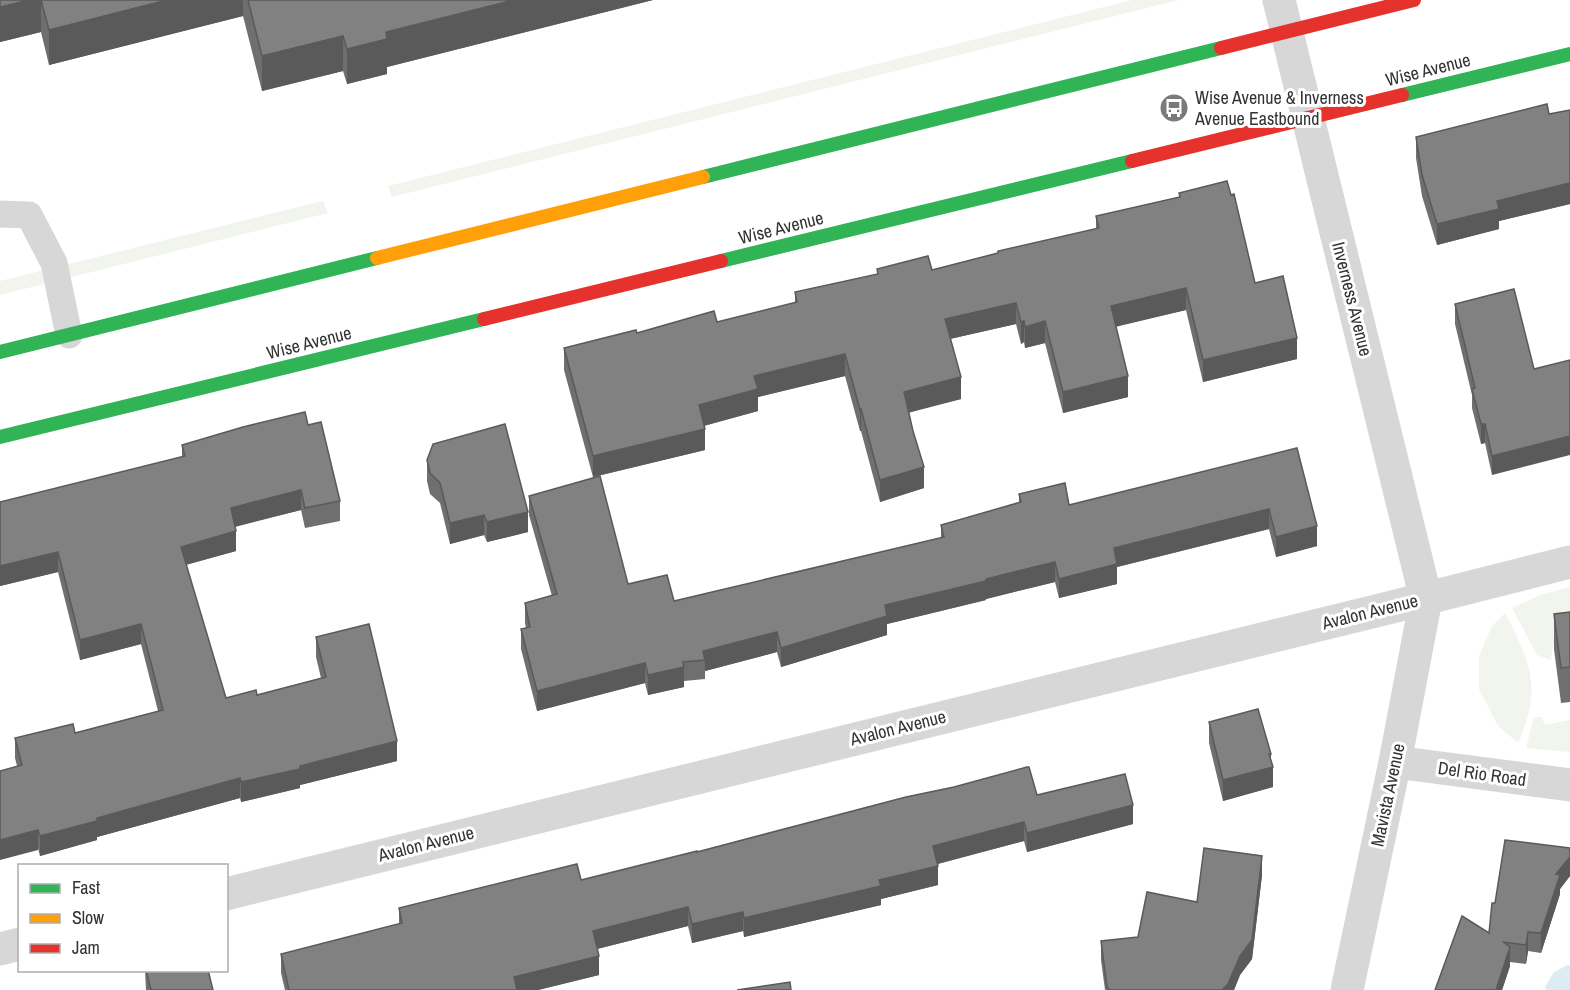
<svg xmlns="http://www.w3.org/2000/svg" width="1570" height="990" font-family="'Archivo Narrow',sans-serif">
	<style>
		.green { fill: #f1f5ed }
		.water { fill: #ddebf3 }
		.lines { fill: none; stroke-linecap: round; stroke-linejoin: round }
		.lane { stroke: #d7d7d7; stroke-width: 27 }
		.street { stroke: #d7d7d7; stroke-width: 33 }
		.fast { stroke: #30b455; stroke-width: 14 }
		.slow { stroke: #ff9f0a; stroke-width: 14 }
		.jam { stroke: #e5322d; stroke-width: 14 }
		.wall { fill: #6f6f6f }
		.shaded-wall { fill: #5a5a5a }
		.building { fill: #818181; stroke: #5a5a5a; stroke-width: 1.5 }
		.labels { text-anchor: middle; stroke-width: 6; stroke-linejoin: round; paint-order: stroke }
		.street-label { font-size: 18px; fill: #333; stroke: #fff }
		.poi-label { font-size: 18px; fill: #333; stroke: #fff; text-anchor: start }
	</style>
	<rect width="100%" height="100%" fill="#fff"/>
	<g class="green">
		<path d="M1132,0H1179L392,197L388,186Z"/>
		<path d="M323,201L328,213L0,295V281Z"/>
		<path d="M1570,587V643L1553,645L1551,660L1537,655L1512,608L1540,595Z"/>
		<path d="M1505,613C1521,644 1538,675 1529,711C1527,722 1522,732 1518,743L1498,726L1479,689V656L1492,626Z"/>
		<path d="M1534,717H1541L1545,725L1570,720V752L1526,748Z"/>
	</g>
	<path class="water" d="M1568,965H1570V990H1546L1545,987L1554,972Z"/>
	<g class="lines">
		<path class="lane" d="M0,214L29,215L54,263L69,335"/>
		<g class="street">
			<path d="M1279,0L1426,599L1395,762L1347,990"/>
			<path d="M1395,762L1570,785"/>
			<path d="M226,894L1384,609L1570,562"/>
			<path d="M0,949L20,944"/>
		</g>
		<g class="fast">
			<path d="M1402,95L1570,54"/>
			<path d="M703,177L1221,48"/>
			<path d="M721,261L1132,161"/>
			<path d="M0,352L377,258"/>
			<path d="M0,437L484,319"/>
		</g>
		<path class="slow" d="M377,258L703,177"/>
		<g class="jam">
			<path d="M1221,48L1414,0"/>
			<path d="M1132,161L1402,95"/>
			<path d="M484,319L721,261"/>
		</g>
	</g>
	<g class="wall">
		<path d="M0,0H653L387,67V74L347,84L343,71L262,91L243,16L49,65L41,32L0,42Z"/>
		<path d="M1570,110V204L1499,221V229L1437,245L1422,196L1416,158V137L1549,114Z"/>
		<path d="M1179,193L1255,283L1297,359L1203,382L1186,310L1116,326L1128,397L1063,413L1045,343L1025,348L1024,342L1021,344L1016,324L950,339L961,399L909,412L924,488L880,502L861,431H860L845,376L758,397V411L704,426L705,450L593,477L564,370V348L637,333L717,322L795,303V292L877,275V269L932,270L1096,229V216L1179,197Z"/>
		<path d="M1514,289L1492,475L1485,443L1481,444L1472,408V395L1455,324V304Z"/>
		<path d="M308,425L340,501V521L305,528L301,510L235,526L236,551L186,565L226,698L257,695L321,678L316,657V637L397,761L300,785V788L241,802L240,798L97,837V840L40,856L15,758V738L75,733L158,711L141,644L80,660L58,572L0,586L182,456V445Z"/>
		<path d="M1297,448L1317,546L1276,557L1269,529L1117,567V584L1059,598L1055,582L986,599V600L887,624V635L781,667L777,652L705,671V679L684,681V687L648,695L645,683L537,711L521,649V629L526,628L525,623V603L552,596L529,515V496L628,584L674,601L941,538V525L1019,503V494L1069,505Z"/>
		<path d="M427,460L528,532L487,542L484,535L450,544L440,503L430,494L427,481Z"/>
		<path d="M1570,612V702L1561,703L1554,649V614Z"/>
		<path d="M1209,722L1271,759L1273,787L1223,801L1209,743Z"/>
		<path d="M1037,795L1133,824L1027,852L1024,841L938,864V885L881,899V905L744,937L743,931L692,943L688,926L597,949L599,975L538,990H285L281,973V954L399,924V908L581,880L697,852Z"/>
		<path d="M1570,848V876L1560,889V894L1541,953L1528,951L1526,964L1510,962V966L1502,990H1435L1489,933L1495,903Z"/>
		<path d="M1262,875L1252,959L1240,975L1234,990H1105L1101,960V941L1138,937L1197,902Z"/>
		<path d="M145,970H208L213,990H146Z"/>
	</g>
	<g class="shaded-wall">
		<path d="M29,0H41V32L0,42V7Z"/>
		<path d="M167,0H243V16L49,65V30Z"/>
		<path d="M514,0H653L387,67V74L347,84V49L386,32Z"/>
		<path d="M343,36V71L262,91V56Z"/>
		<path d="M1570,183V204L1499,221V229L1437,245V224L1497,201Z"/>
		<path d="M1186,288V310L1111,328V306Z"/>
		<path d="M1016,303V324L945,340V319Z"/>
		<path d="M1024,321V342L1021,344V322Z"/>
		<path d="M1045,321V343L1025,348V327Z"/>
		<path d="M1297,338V359L1203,382V360Z"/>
		<path d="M845,354V376L758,397V411L699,427V405L754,376Z"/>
		<path d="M1128,376V397L1063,413V392Z"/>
		<path d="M961,377V399L904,414V392Z"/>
		<path d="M861,409V431H860V410Z"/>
		<path d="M1481,424H1485V443L1481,444Z"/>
		<path d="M705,429V450L593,477V456Z"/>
		<path d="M1570,436V455L1492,475V456Z"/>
		<path d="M924,467V488L880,502V480Z"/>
		<path d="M301,490V510L231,528V508Z"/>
		<path d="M1269,509V529L1117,567V584L1059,598V579L1114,548Z"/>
		<path d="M528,512V532L487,542V522Z"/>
		<path d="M484,515V535L450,544V523Z"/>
		<path d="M1317,526V546L1276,557V537Z"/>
		<path d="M236,531V551L181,566V547Z"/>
		<path d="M58,552V572L0,586V566Z"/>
		<path d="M1055,562V582L986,599V600L887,624V635L781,667V648L885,605Z"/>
		<path d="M141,624V644L80,660V640Z"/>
		<path d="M777,632V652L705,671V660L703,651Z"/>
		<path d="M645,663V683L537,711V691Z"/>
		<path d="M684,667V687L648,695V675Z"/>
		<path d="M397,741V761L300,785V788L241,802V782L300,766Z"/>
		<path d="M1271,754V767H1273V787L1223,801V780Z"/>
		<path d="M240,778V798L97,837V840L40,856V836L97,818Z"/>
		<path d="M1133,805V824L1027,852V833Z"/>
		<path d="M1024,822V841L933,865V846Z"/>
		<path d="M38,830V850L0,860V840Z"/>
		<path d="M1262,856V875L1252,959L1240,975L1234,990H1222Z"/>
		<path d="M1570,857V876L1560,889V894L1541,953V933L1556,874Z"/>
		<path d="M938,866V885L881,899V905L744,937V918L879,880Z"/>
		<path d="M688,907V926L593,950V931Z"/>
		<path d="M743,912V931L692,943V924Z"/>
		<path d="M1528,932V951L1526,964V945Z"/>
		<path d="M1510,947V966L1502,990H1496Z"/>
		<path d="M599,956V975L538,990H514V977Z"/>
	</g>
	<g class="building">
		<path d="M0,0H29L0,7Z"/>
		<path d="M41,0H167L49,30Z"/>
		<path d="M248,0H514L386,32L387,39L347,49L343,36L262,56Z"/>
		<path d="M1547,104L1549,114L1570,110V183L1497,201L1499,209L1437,224L1422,175L1416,137Z"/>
		<path d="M1227,181L1231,195L1234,194L1255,283L1283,276L1297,338L1203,360L1186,288L1111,306L1128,376L1063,392L1045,321L1025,327L1024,321L1021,322L1016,303L945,319L961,377L904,392L913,431L924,467L880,480L861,409L860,410L845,354L754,376L758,389L699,405L705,429L593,456L564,348L636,330L637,333L714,311L717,322L797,302L795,292L878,274L877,269L928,256L932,270L998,253V251L1099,228L1096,216L1180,197L1179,193Z"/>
		<path d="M1514,289L1534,369L1570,360V436L1492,456L1485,424H1481L1472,389L1475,388L1455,304Z"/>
		<path d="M305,412L308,425L321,422L340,501L305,508L301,490L231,508L236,531L181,547L226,698L256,690L257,695L326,677L316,637L369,624L397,741L300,766V769L241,782L240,778L97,818V821L40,836L38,830L0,840V771L22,765L15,738L73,724L75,733L163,710L141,624L80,640L58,552L0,566V502L185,456L182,445L243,427Z"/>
		<path d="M505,424L528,512L487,522L484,515L450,523L440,483L430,473L427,460L433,444Z"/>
		<path d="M1297,448L1317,526L1276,537L1269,509L1114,548L1117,564L1059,579L1055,562L986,579V581L885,605L887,616L781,648L777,632L703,651L705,660L683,662L684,667L648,675L645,663L537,691L521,629L530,627L525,603L557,594L529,496L600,476L628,584L667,575L674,601L944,537L941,525L1021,502L1019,494L1065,483L1069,505Z"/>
		<path d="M1570,612V667L1561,668L1554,614Z"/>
		<path d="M1258,709L1271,754H1269L1273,767L1223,780L1209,722Z"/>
		<path d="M1027,767H1029L1037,795L1125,774L1133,805L1027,833L1024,822L933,846L938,866L879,880L881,886L744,918L743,912L692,924L688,907L593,931L599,956L514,977L517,990H289L281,954L402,923L399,908L577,864L581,880L697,851V852L906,797L954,787Z"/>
		<path d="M1505,840L1570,848V857L1556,874L1560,875L1541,933L1528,932L1526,945L1503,942L1510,947L1496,990H1435L1462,916L1489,933L1492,903H1495Z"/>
		<path d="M1204,848L1262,856L1252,940L1240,956L1228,984L1222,990H1110L1107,987L1101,941L1138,937L1147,892L1197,902Z"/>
		<path d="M146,970H208L213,990H151Z"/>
		<path d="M790,982L791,990H737Z"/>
	</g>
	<defs>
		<g id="bus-disc" transform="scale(1.5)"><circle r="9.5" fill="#7a7a7a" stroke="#fff"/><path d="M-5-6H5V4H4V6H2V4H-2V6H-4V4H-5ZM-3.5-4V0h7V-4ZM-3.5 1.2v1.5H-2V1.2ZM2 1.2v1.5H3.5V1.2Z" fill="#fff"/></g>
	</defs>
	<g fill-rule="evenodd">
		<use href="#bus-disc" x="1174" y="108"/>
	</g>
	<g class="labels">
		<g class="street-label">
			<text transform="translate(1428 70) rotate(-14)" y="6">Wise Avenue</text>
			<text transform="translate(781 228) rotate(-14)" y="6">Wise Avenue</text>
			<text transform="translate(1352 299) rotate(76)" y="6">Inverness Avenue</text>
			<text transform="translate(309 343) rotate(-14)" y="6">Wise Avenue</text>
			<text transform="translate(1370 612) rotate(-14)" y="6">Avalon Avenue</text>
			<text transform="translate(898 728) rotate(-14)" y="6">Avalon Avenue</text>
			<text transform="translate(1482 774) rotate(8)" y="6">Del Rio Road</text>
			<text transform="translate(1388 795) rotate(-78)" y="6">Mavista Avenue</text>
			<text transform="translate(426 844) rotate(-14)" y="6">Avalon Avenue</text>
		</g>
		<g class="poi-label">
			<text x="1195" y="104">Wise Avenue &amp; Inverness<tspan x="1195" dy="21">Avenue Eastbound</tspan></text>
		</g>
	</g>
	<rect x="18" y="864" width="210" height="108" fill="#ffffff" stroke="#adadad" stroke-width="1.5"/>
	<rect x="30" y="884" width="30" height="9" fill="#30b455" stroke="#adadad" stroke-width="1.5"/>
	<text x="72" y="894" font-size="18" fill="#333333">Fast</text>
	<rect x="30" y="914" width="30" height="9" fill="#ff9f0a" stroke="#adadad" stroke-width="1.5"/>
	<text x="72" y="924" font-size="18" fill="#333333">Slow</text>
	<rect x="30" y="944" width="30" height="9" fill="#e5322d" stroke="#adadad" stroke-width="1.5"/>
	<text x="72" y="954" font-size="18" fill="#333333">Jam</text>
</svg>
